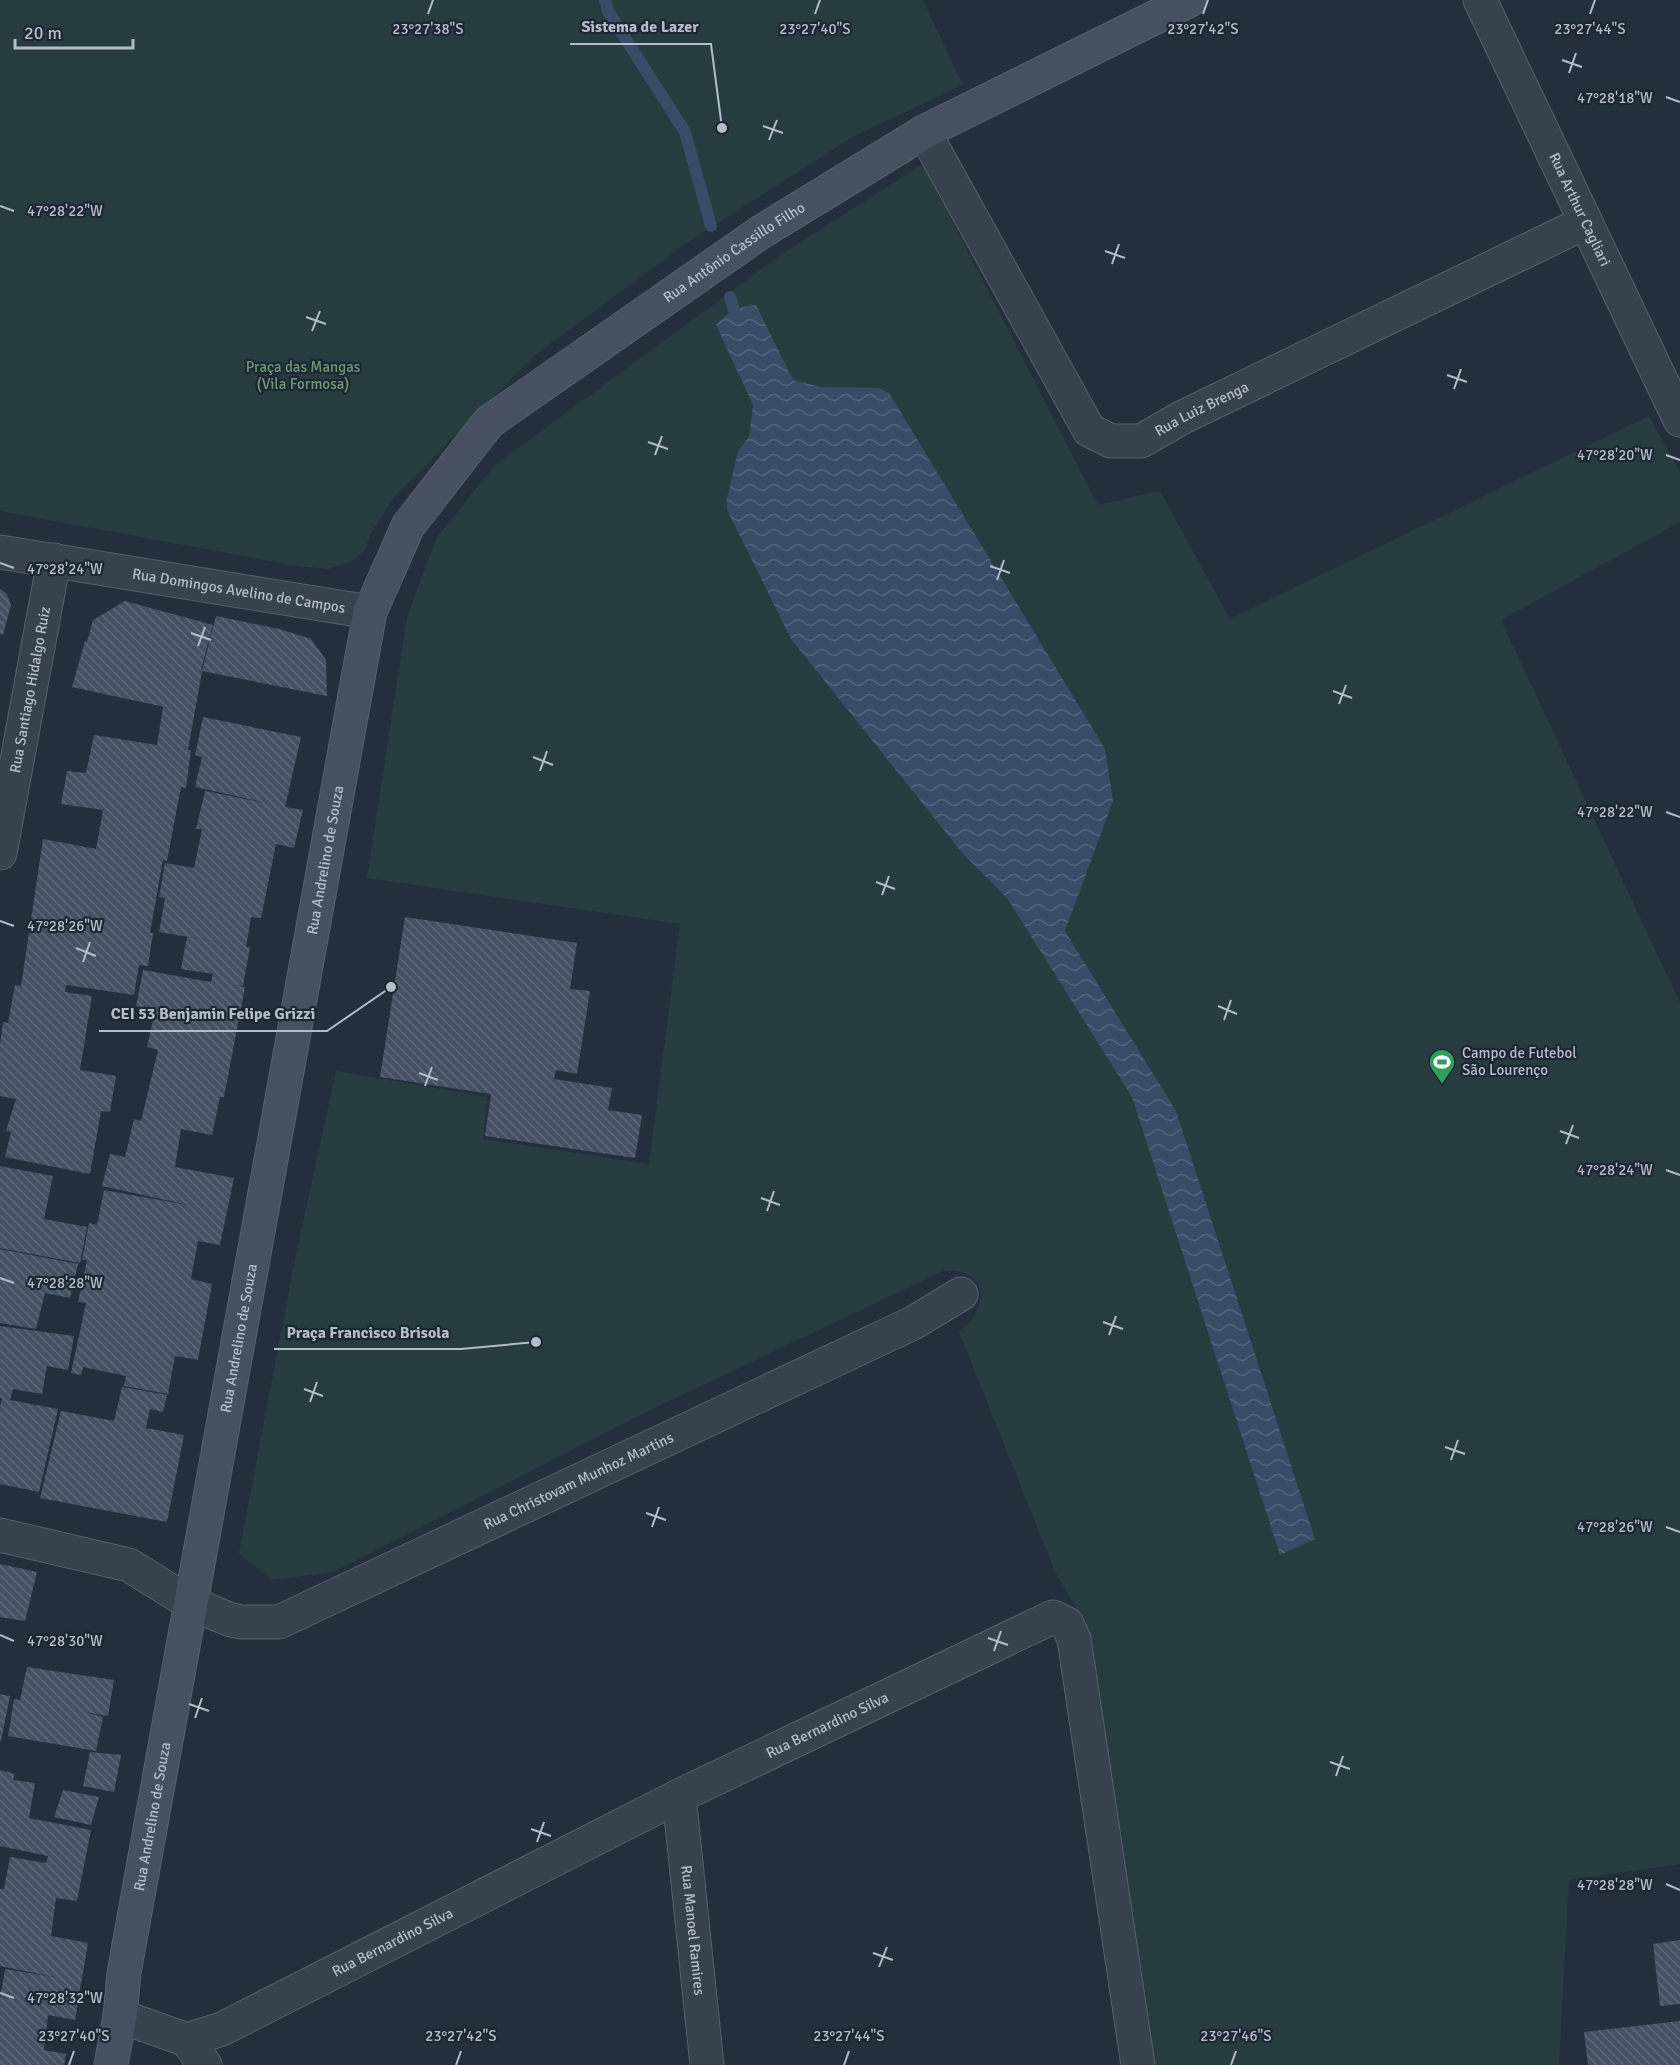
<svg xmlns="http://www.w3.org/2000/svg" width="1680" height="2065" font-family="Signika,sans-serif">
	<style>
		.park { fill: #263c3f }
		.water { fill: url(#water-waves) }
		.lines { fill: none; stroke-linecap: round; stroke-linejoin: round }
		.stream { stroke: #394c67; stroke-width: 12 }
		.building { fill: url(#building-back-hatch) }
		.street-casing { stroke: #565f6c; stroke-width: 35 }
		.secondary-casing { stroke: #565f6c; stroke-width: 35 }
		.street { stroke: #38414e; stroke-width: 33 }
		.secondary { stroke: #465061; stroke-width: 33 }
		.ticks { fill: none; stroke: #b4bcc9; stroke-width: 2 }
		.labels { text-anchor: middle; stroke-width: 4.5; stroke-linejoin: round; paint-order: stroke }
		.street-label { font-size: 15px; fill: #b4bcc9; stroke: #1d2633 }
		.park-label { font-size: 15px; fill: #6b9a76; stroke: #1d2633 }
		.poi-label { font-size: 15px; fill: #b4bcc9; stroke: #1d2633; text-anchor: start }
		.ticks-label { font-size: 15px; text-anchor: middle; fill: #b4bcc9; stroke: #1d2633; stroke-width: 4.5; stroke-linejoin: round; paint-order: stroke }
		.leader { fill: none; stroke: #b4bcc9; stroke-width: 2 }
		.callout-dot { fill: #b4bcc9; stroke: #1d2633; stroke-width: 2 }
		.callout-label { font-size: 16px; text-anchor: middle; font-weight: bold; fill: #b4bcc9; stroke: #1d2633; stroke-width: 4.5; stroke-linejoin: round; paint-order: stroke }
	</style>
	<defs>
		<pattern id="water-waves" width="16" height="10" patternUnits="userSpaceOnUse" patternTransform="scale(1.5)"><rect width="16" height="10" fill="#394c67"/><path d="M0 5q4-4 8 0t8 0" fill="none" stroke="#53647b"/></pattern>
		<pattern id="building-back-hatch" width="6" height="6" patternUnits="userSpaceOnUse" patternTransform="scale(1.5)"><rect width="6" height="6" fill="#455162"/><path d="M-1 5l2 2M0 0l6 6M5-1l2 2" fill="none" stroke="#5d6877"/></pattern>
	</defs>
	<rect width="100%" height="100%" fill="#242f3e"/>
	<g class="park">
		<path d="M0,0H923L963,85L854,136L685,244L534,356L394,497L371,533L365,550L351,562L328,569L298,566L0,511Z"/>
		<path d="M923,164L1098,505L1160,491L1230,619L1649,416L1680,472V522L1501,620L1680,1003V1864L1569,1880L1559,2065H1152L1083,1620L1056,1574L959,1332C966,1325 974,1319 977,1310C988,1283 969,1268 943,1271L642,1414L334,1572L271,1580L239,1553L295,1259L336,1071L487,1097L483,1139L649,1164L680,924L367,878L407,617L436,539L495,465L782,254Z"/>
	</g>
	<path class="water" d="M756,305L793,380L821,387L879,388L889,393L1105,749L1113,801L1065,931L1176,1111L1315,1539L1280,1555L1132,1097L1007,898L963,854L791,639L727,510V498L738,451L749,437L753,405L716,325C728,312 738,306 756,305Z"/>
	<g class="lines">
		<g class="stream">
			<path d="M605,0L608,11L685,132L711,226"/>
			<path d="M730,297L734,310"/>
		</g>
	</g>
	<g class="building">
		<path d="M0,589L7,594L11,605L3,635L0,634Z"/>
		<path d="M125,601L213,625L201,670L202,671L188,750H191L186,788L181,787L167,861L163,860L150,933H153L148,966L139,965L134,995L66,985L65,992L92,996L80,1070L116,1076L110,1112L101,1111L90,1174L5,1157L11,1132L6,1131L16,1099L0,1096V1045L3,1022L8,1023L15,985L21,986L43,839L96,849L103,810L61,804L67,771L86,773L94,735L157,745L163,707L183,711L72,687L85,641L87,642L93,620Z"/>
		<path d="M216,616L279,629L311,639L326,660L327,696L202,671Z"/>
		<path d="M203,717L301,737L285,807L303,810L294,848L276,844L261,918L251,917L246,947H250L243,986L232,985L245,987L224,1097H220L212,1135L181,1129L175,1167L234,1178L220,1245L198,1241L191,1279L212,1284L198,1360L175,1356L168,1394L124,1386L126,1376L83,1367L81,1375L71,1373L86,1303L78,1302L87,1260H82L89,1223L97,1225L104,1190L193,1206L102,1186L110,1154L125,1157L134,1119L141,1121L158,1050L147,1047L155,1010L136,1006L143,970L211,982L213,974L181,969L187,937L242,946L159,932L165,898L159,897L165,863L194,868L202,829H196L205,791L272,804L195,787L202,757L195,755Z"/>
		<path d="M405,917L577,943L570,989L590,991L577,1074L556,1070L554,1079L612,1088L608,1110L642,1115L635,1158L485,1136L491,1094L380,1077Z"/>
		<path d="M0,1166L53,1176L44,1219L87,1227L80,1263L0,1248Z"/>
		<path d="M0,1249L78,1264L70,1298L45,1293L36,1329L0,1323Z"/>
		<path d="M0,1326L74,1336L68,1370L47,1366L42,1394L13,1389L10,1400L58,1409L39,1492L0,1484V1407L2,1398H0Z"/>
		<path d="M122,1387L167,1395L163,1412L150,1409L146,1428L184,1435L167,1522L40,1498L61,1411L114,1421Z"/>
		<path d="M0,1564L37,1572L25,1621L0,1617Z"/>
		<path d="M27,1667L114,1680L108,1716L85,1712L103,1717L96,1751L8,1736L14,1699L20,1700Z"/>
		<path d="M0,1694L10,1696L1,1741H0Z"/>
		<path d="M90,1752L121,1755L114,1792L83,1786Z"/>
		<path d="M0,1770L15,1774L13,1780L35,1783L29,1818L91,1830L77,1901L56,1898L51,1936L88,1943L75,2020L48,2015L44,2050L66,2054L64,2065H0V1999L5,1969L59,1978L0,1966V1889H4L10,1857L46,1863L48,1856L0,1846Z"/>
		<path d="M63,1790L99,1797L91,1825L54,1817Z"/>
		<path d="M1680,1940V2004L1660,2006L1653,1944Z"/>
		<path d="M1680,2021V2065H1588L1584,2032Z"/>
	</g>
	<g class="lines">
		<g class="street-casing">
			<g id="street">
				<path id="s1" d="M1480,0L1680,420"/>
				<path id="s2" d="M924,132L1089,430L1111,441H1141L1183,417L1586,222"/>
				<path id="s3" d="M0,552L370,612"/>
				<path id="s4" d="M0,853L54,560"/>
				<path id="s5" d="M0,1535L129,1565L190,1603L231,1620L242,1622H279L913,1323L961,1294"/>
				<path id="s6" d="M679,1796L707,2065"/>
				<path d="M120,2016L187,2040L205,2065"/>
				<path id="s7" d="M187,2040L222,2029L679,1796L1053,1617L1067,1624L1074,1639L1138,2065"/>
			</g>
		</g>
		<g class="secondary-casing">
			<g id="secondary">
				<path id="s8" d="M111,2065L120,2016L124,1973L370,612L408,526L489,422L761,232L924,132L1190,0"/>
			</g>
		</g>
		<use href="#street" class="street"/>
		<use href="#secondary" class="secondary"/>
	</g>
	<path class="ticks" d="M428,14L433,0M815,14L820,0M1203,14L1208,0M1590,14L1595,0M1562,60L1582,67M1569,73L1576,53M1666,97L1680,102M763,126L783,133M769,140L777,120M0,206L14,211M1105,251L1125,258M1112,264L1119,244M306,317L326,324M312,331L320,311M1447,375L1467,382M1454,389L1461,369M648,442L668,449M655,455L662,436M1666,455L1680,460M0,563L14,568M990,566L1010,573M997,580L1004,560M191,633L211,640M198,646L205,627M1333,691L1352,698M1339,704L1346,685M533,757L553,765M540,771L547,751M1666,812L1680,817M876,882L895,889M882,895L889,876M0,921L14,926M76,948L96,956M83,962L90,942M1218,1006L1237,1014M1224,1020L1231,1000M419,1073L438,1080M425,1086L432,1067M1560,1131L1579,1138M1566,1144L1573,1125M1666,1170L1680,1175M761,1198L780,1205M767,1211L774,1191M0,1278L14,1283M1103,1322L1123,1329M1109,1335L1116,1316M304,1389L323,1396M310,1402L317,1382M1445,1447L1465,1454M1451,1460L1458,1440M646,1513L666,1520M652,1527L659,1507M1666,1527L1680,1532M0,1635L14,1641M988,1638L1008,1645M994,1651L1001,1631M189,1704L209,1711M195,1718L202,1698M1330,1762L1350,1769M1336,1776L1343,1756M531,1829L551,1836M537,1842L544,1822M1666,1884L1680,1890M873,1953L893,1960M879,1967L887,1947M0,1993L14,1998M69,2065L74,2051M456,2065L461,2051M844,2065L849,2051M1231,2065L1236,2051"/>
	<defs>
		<g id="stadium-pin" transform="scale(1.35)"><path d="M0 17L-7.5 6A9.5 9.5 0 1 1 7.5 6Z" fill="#2e9e5b" stroke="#1d2633"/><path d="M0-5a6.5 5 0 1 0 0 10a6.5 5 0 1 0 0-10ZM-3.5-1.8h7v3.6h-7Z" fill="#fff"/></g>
	</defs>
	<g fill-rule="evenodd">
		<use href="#stadium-pin" x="1442" y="1062"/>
	</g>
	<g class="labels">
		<g class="street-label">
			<text dy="5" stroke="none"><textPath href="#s1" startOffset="232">Rua Arthur Cagliari</textPath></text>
			<text dy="5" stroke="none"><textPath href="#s8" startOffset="2000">Rua Antônio Cassillo Filho</textPath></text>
			<text dy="5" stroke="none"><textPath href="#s2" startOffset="464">Rua Luiz Brenga</textPath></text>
			<text dy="5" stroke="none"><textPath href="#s3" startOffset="242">Rua Domingos Avelino de Campos</textPath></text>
			<text dy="5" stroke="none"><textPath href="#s4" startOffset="166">Rua Santiago Hidalgo Ruiz</textPath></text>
			<text dy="5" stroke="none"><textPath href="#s8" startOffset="1224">Rua Andrelino de Souza</textPath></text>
			<text dy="5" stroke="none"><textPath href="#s8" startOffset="738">Rua Andrelino de Souza</textPath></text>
			<text dy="5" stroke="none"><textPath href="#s5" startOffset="628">Rua Christovam Munhoz Martins</textPath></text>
			<text dy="5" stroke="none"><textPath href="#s7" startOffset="714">Rua Bernardino Silva</textPath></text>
			<text dy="5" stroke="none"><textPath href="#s8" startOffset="252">Rua Andrelino de Souza</textPath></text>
			<text dy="5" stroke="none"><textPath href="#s6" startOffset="135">Rua Manoel Ramires</textPath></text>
			<text dy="5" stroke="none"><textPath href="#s7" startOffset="228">Rua Bernardino Silva</textPath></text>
		</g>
		<g class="park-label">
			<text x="303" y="372">Praça das Mangas<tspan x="303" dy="17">(Vila Formosa)</tspan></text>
		</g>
		<g class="poi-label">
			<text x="1462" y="1058">Campo de Futebol<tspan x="1462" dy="17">São Lourenço</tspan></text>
		</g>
	</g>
	<g class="ticks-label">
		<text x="428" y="34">23°27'38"S</text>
		<text x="815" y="34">23°27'40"S</text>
		<text x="1203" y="34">23°27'42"S</text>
		<text x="1590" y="34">23°27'44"S</text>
		<text x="1615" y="103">47°28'18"W</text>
		<text x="65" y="216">47°28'22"W</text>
		<text x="1615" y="460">47°28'20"W</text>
		<text x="65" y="574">47°28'24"W</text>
		<text x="1615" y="817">47°28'22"W</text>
		<text x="65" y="931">47°28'26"W</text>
		<text x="1615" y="1175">47°28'24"W</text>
		<text x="65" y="1288">47°28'28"W</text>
		<text x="1615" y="1532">47°28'26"W</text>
		<text x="65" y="1646">47°28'30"W</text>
		<text x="1615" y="1890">47°28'28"W</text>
		<text x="65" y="2003">47°28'32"W</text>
		<text x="74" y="2041">23°27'40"S</text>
		<text x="461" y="2041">23°27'42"S</text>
		<text x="849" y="2041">23°27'44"S</text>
		<text x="1236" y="2041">23°27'46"S</text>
	</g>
	<path class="leader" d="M722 128L711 44H570M391 987L327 1031H99M536 1342L461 1349H274"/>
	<g class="callout-dot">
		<circle cx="722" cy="128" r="6"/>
		<circle cx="391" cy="987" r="6"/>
		<circle cx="536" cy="1342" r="6"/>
	</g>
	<g class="callout-label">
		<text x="640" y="32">Sistema de Lazer</text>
		<text x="213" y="1019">CEI 53 Benjamin Felipe Grizzi</text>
		<text x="368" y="1338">Praça Francisco Brisola</text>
	</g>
	<path d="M15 39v9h118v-9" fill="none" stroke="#b4bcc9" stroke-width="3"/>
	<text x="24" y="39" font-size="18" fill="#b4bcc9" stroke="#1d2633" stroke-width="4.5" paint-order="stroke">20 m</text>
</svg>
